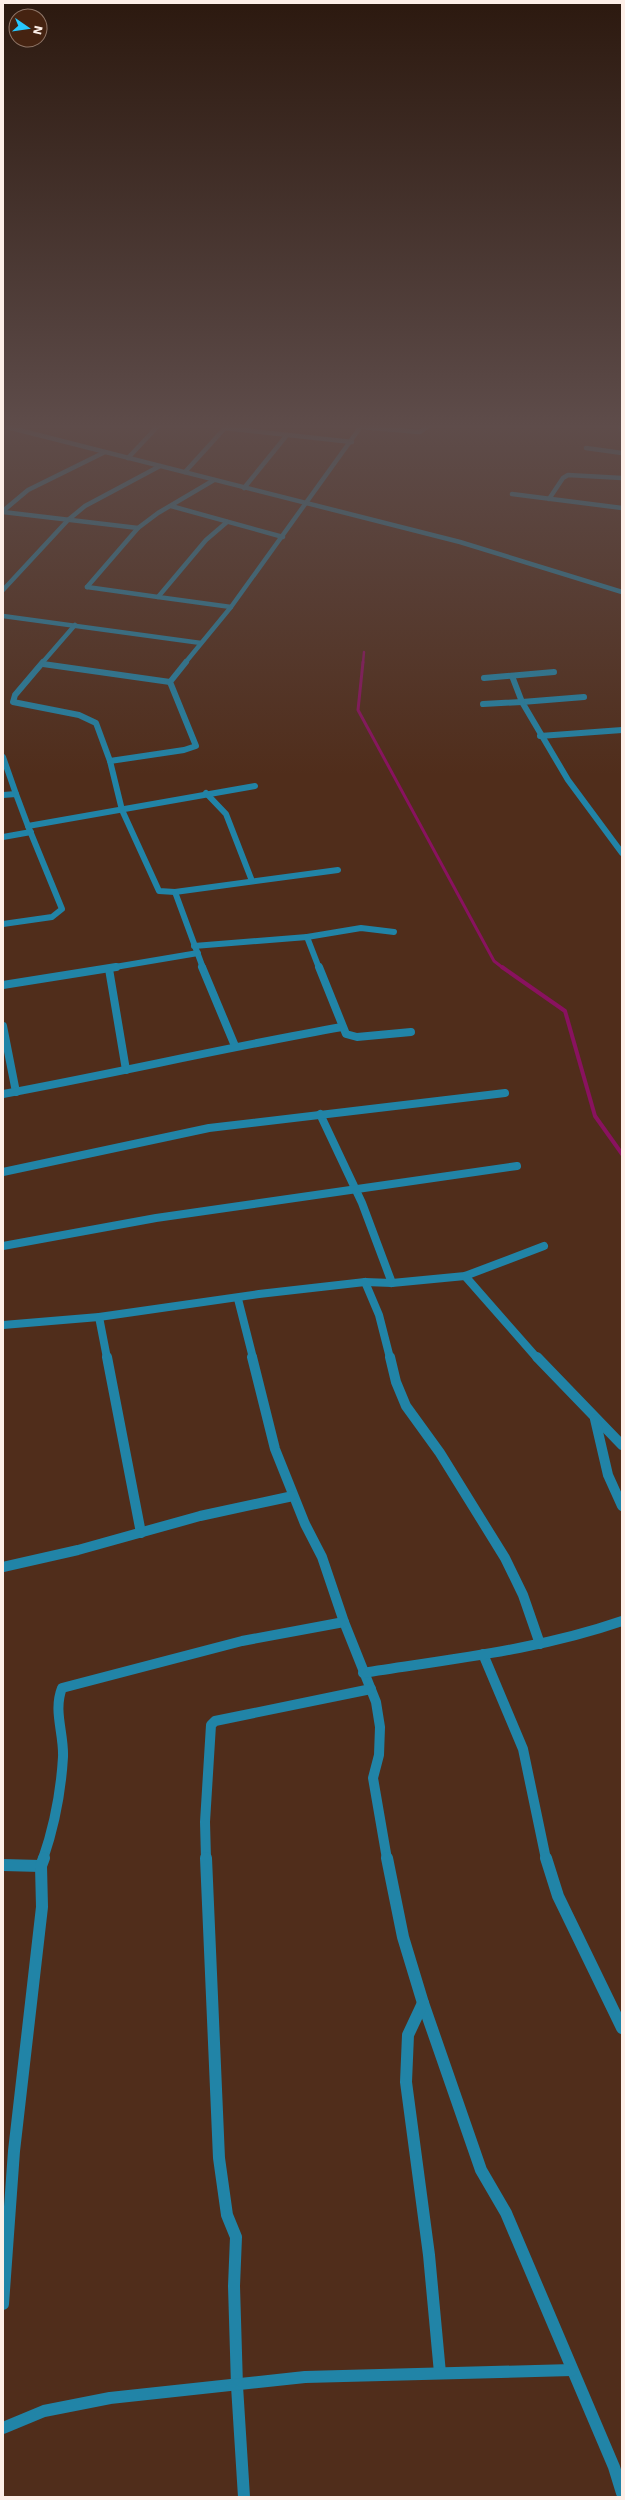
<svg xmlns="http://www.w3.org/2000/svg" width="625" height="2500" font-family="'DejaVu Sans',sans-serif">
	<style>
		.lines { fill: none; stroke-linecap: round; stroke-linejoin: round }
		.stream-far2 { stroke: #89125f; stroke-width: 2.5 }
		.stream-far1 { stroke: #89125f; stroke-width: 3 }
		.stream { stroke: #89125f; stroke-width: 4 }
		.minor-far4 { stroke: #2184a7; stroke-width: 4.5 }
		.minor-far3 { stroke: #2184a7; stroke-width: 6 }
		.minor-far2 { stroke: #2184a7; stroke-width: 8 }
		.minor-far1 { stroke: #2184a7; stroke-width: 10 }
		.minor { stroke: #2184a7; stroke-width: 12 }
		.tertiary { stroke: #2184a7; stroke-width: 4.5 }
	</style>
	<rect width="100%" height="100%" fill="#502d1b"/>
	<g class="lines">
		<path class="stream-far2" d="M363,663L364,652"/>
		<path class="stream-far1" d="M363,662L358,710L494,961L503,968"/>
		<path class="stream" d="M502,967L565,1011L595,1116L622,1154"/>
		<g class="minor-far4">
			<path d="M618,425L622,430"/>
			<path d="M360,427L420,432L430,425"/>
			<path d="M586,448L622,453"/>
			<path d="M128,458L159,425"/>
			<path d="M185,472L225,428L352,442"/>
			<path d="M244,488L287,435"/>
			<path d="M512,494L622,508"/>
			<path d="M549,499L563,478L568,475L622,478"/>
			<path d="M171,506L283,537"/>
			<path d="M3,511L28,490L105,452"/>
			<path d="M3,512L138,528"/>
			<path d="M227,522L206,540L158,597L231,607"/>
			<path d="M87,587L138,528L158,513L214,480"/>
			<path d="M87,587L158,597"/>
			<path d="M3,590L68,520L85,506L160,466"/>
			<path d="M3,616L201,643"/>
			<path d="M42,663L75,625"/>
			<path d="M185,663L231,607L362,425"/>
		</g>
		<g class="minor-far3">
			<path d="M43,662L15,695L13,702L79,715L96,723L110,761L122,810L159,891L175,892L338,870"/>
			<path d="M43,664L170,682"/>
			<path d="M484,678L554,672"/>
			<path d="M584,697L522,702L568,780L622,853"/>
			<path d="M483,704L522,702L512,676"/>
			<path d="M540,736L622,730"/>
			<path d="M3,757L16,794"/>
			<path d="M110,761L184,750L196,746L170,682L186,662"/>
			<path d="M206,793L226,814L252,881"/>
			<path d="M3,795L16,794L28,826"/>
			<path d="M3,837L31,832"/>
			<path d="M175,892L203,968"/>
			<path d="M3,924L52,917L62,909L28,826L255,786"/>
			<path d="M307,937L361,928L394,932"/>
			<path d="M194,946L307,937L319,968"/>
			<path d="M109,968L198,953"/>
		</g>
		<g class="minor-far2">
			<path d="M202,967L235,1046"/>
			<path d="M319,967L346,1034L357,1037L411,1032"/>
			<path d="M109,969L126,1070"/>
			<path d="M3,985L116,967"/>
			<path d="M3,1026L16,1092"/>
			<path d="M3,1094C116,1073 229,1047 342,1027"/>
			<path d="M320,1114L362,1203L392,1283"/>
			<path d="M3,1172L209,1128L505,1093"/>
			<path d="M3,1246L156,1218L517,1166"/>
			<path d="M465,1276L537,1358"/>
			<path d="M365,1282L379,1315L390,1358"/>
			<path d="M238,1299L253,1358"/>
			<path d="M99,1317L107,1358"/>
			<path d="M3,1325L99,1317L259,1294L365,1282L392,1283L465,1276L544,1246"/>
		</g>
		<g class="minor-far1">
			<path d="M107,1357L141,1533"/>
			<path d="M252,1357L275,1449L305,1524L322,1557L344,1622L376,1702L380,1727L379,1755L373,1778L387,1859"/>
			<path d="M390,1357L396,1382L406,1406L440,1453L505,1558L523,1595L540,1644"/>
			<path d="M537,1357L622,1445"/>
			<path d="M595,1419L608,1475L622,1506"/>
			<path d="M3,1567L78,1550L200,1516L293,1496"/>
			<path d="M483,1654L523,1749L546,1859"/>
			<path d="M363,1673C451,1659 538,1650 622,1621"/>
			<path d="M43,1859C54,1827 61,1791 63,1757C64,1733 53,1711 62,1688L242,1641L344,1622"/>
			<path d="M206,1859L205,1822L211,1725L215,1721L371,1689"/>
		</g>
		<g class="minor">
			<path d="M206,1858L219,2158L227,2215L236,2237L234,2286L237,2386L244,2497"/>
			<path d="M387,1858L403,1937L423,2003L481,2170L506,2213L614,2467L622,2493"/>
			<path d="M546,1858L558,1896L622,2028"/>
			<path d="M3,1865L41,1866"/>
			<path d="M423,2003L408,2035L406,2082L429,2255L440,2373"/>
			<path d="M3,2304L14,2151L42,1907L41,1866L44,1858"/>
			<path d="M3,2428L44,2411L110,2398L305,2377L572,2370"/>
		</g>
		<path class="tertiary" d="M3,426L460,542L622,592"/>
	</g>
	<linearGradient id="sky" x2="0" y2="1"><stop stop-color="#2c190f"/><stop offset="0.55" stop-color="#5e4c4a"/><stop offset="1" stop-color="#5e4c4a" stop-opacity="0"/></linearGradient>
	<rect width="625" height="775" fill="url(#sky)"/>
	<rect width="625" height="2500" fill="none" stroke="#fdefe8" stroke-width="8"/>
	<g transform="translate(28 28) rotate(103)"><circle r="19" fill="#452311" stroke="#8f7567"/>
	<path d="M0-3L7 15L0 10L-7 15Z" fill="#27c8ff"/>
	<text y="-6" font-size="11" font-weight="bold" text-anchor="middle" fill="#fdefe8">N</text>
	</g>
</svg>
